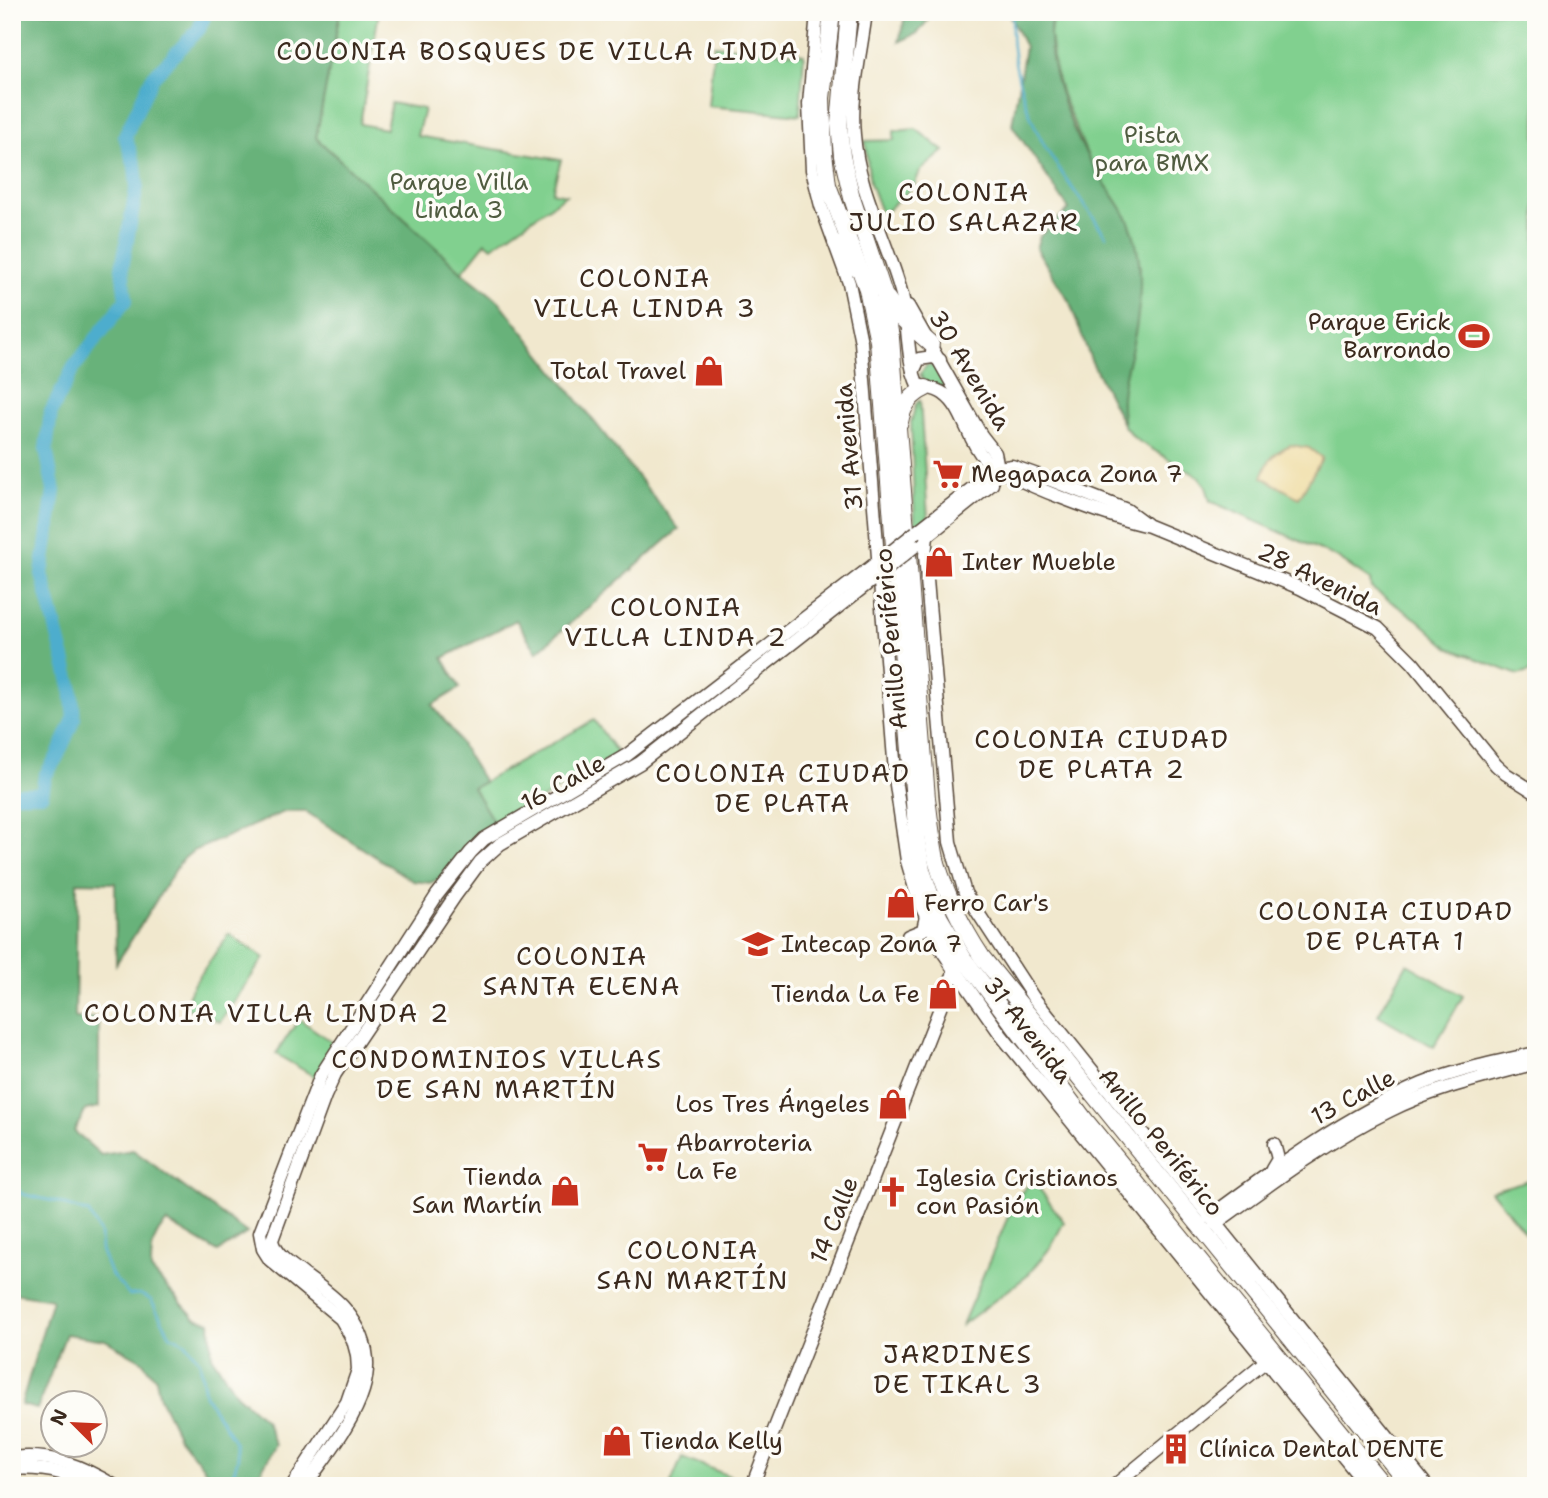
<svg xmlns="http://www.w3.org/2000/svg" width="1548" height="1498" font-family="'Shantell Sans',sans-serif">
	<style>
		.green { fill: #81d08f; stroke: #5e7d56; stroke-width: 2 }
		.forest { fill: #68b27a; stroke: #526e4c; stroke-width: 2 }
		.sand { fill: #eeda9e; stroke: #94825e; stroke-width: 2 }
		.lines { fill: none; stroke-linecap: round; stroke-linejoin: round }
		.stream { stroke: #4eadcd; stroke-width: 2.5 }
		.river { stroke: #4eadcd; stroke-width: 14 }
		.secondary-casing { stroke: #564638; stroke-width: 15 }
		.highway-casing { stroke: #564638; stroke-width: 18 }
		.secondary { stroke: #fff; stroke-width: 12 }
		.highway { stroke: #fff; stroke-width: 16 }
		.secondary-bridge-casing { stroke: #564638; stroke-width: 15; stroke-linecap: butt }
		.secondary-bridge { stroke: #fff; stroke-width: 12 }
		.labels { text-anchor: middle; stroke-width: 7; stroke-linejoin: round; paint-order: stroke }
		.park-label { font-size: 24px; fill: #505c40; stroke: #fdfcf7 }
		.poi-label { font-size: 24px; fill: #3b2a1e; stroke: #fdfcf7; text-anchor: start }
		.street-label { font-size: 24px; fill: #3b2a1e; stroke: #fdfcf7 }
		.neighbourhood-label { font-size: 26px; letter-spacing: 2px; fill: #3b2a1e; stroke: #fdfcf7 }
	</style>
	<rect width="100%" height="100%" fill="#fdfcf7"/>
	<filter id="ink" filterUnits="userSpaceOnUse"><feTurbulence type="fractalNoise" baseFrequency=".0143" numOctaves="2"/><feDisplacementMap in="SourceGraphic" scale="14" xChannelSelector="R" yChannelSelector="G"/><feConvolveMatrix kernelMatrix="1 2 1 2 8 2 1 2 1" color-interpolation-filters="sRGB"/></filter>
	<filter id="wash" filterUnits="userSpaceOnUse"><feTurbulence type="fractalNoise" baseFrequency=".00686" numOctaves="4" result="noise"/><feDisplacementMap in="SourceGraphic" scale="28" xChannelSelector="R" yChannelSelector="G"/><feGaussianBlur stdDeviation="1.57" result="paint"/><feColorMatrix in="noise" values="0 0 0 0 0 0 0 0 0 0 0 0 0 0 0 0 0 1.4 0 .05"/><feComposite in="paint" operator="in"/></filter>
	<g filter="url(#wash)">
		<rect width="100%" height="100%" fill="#f1e8ce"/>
		<g class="green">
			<path d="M340,12H379L360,124L386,129L391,103L424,109L417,136L561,160L552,192L566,195L492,247L486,242L462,272L316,138Z"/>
			<path d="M1053,12H1536V663L1529,672L1518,675L1449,648L1418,620L1371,588L1370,580L1336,557L1210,501L1206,486L1199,477L1135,439L1124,426L1120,396L1137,322L1140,266L1129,223L1089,159L1062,95L1054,65L1050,35Z"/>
			<path d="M714,45L804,54L800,115L708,106Z"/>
			<path d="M916,129L944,151L920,171L914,186L882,215L870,183L865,141L894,140V131Z"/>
			<path d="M927,365L935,366L957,399L924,382L920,374Z"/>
			<path d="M920,400L928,518L915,527L911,422L916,404Z"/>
			<path d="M594,720L618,754L496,826L473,788Z"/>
			<path d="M229,934L264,958L220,1022L184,1007L193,985Z"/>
			<path d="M1407,964L1463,996L1434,1047L1378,1015Z"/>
			<path d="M299,1019L336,1045L315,1077L276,1054Z"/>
			<path d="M1536,1178V1246L1491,1191Z"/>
			<path d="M1033,1180L1064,1222L1050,1248L1027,1276L962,1325L1016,1198Z"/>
			<path d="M682,1457L747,1483L746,1486H670Z"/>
		</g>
		<g class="forest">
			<path d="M12,12H340L316,138L462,272L499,301L679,529L537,652L516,620L443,658L460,688L432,705L453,731L484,782L473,788L496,826L456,871L430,883L413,881L305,811L284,812L193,851L181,861L116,964L115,883L77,882L75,1018H99V1107L86,1110L74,1131L101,1155L133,1150L247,1233L218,1252L167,1222C152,1236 151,1250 151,1270L195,1318L210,1322L212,1356L236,1394L265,1420L276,1445L252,1486H206L211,1477L178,1435L160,1398L156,1379L142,1361L105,1340L66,1334L37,1409L21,1405L52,1299L12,1293Z"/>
			<path d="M906,12H934L918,33L899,42Z"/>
			<path d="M1008,12H1053C1041,53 1068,123 1089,159C1101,181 1119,200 1129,222C1142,251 1142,291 1137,322C1132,359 1116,387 1124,426L1091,360L1070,303L1036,248L1040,236L1069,209L1012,125L1025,47Z"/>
		</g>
		<path class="sand" d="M1291,445L1309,448L1322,458L1299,498L1262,477C1268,460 1275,451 1291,445Z"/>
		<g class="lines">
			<g class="stream">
				<path d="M1013,12C1007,58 1028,123 1054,161C1070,186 1089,211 1106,236"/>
				<path d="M12,1184L22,1194L57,1202L89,1213L100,1233L101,1250L110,1273L129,1295L140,1294L151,1300L170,1335L186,1343L200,1362L205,1395L235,1442L238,1458L232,1478L238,1486"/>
			</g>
			<path class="river" d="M12,794H42L45,776L57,757L74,719L71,686L42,574L54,491L46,449L51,412L74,367L126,300L122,268L137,185L135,166L125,136L152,78L199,29L206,12"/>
		</g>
	</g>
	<g filter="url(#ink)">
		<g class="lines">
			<g class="secondary-casing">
				<g id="secondary">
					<path d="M817,12L809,104L812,170L821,206L849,283L861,342L896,785L907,861L919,902L943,952L1001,1035L1367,1486"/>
					<path d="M866,12C861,53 850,95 854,135C858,191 888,242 902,295C909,323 906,360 918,385C927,388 936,388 944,394C964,408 967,440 984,458C1006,481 1116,519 1149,526L1300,588L1378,628L1413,663L1496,765L1506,774L1536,793"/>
					<path d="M908,306L981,435L995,453L998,468L987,488"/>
					<path d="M913,372L919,359L933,357L940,360"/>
					<path d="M916,532L998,468L1012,466L1043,477L1127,510L1146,524"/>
					<path d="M927,536L925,555L929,604L950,842L965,893L1033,997L1427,1486"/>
					<path d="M921,541L992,484"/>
					<path d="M908,936L923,930L926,916"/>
					<path d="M1272,1169L1278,1159L1274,1144"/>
					<path d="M1209,1217C1277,1167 1344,1117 1422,1084C1456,1070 1500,1061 1536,1053"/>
					<path d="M1215,1224C1271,1183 1327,1141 1389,1111C1435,1088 1486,1077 1536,1063"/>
					<path d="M12,1458C51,1453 82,1466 115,1486"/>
					<path d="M12,1469C40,1467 68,1472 92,1486"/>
					<path d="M292,1486L347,1402L358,1370L357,1355L353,1340L341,1319L270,1260L263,1249L260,1233L321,1075L437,895L471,852L484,839L627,755L884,557"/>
					<path d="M305,1486C342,1432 399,1373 345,1309C334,1296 318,1285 304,1275C292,1265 275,1256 272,1240L325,1096L335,1074L455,896L480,862L500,844L640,763L885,570"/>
					<path d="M752,1486L955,970"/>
					<path d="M1114,1486L1267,1360"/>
				</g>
			</g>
			<g class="highway-casing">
				<g id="highway">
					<path d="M832,12L822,98L824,153L828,185L867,289L878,341L917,841L922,870L932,899L940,918L964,959L1086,1121L1384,1486"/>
					<path d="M849,12L839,124L842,156L852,198L884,294L891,338L927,798C930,819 932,842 937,863C947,897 963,928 982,957L1410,1486"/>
					<path d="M836,243L852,267"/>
					<path d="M887,298L900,317L931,344"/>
					<path d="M900,422C903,405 911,395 926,388"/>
					<path d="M942,938L955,970"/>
					<path d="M1237,1251L1251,1277"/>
				</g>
			</g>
			<use href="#secondary" class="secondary"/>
			<use href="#highway" class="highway"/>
			<g class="secondary-bridge-casing">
				<g id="secondary-bridge">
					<path d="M887,555L916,532"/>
					<path d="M888,568L915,546"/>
				</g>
			</g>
			<use href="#secondary-bridge" class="secondary-bridge"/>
		</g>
	</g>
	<defs>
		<g id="stadium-bare" transform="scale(2.415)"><path d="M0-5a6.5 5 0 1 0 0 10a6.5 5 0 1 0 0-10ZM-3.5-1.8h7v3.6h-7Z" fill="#c8321e" stroke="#fdfcf7" stroke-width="2.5" paint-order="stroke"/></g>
		<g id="shop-bare" transform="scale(2.415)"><path d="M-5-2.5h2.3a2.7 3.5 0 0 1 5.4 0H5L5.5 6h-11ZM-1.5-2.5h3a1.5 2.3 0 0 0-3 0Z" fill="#c8321e" stroke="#fdfcf7" stroke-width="2.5" paint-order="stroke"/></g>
		<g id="supermarket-bare" transform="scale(2.415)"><path d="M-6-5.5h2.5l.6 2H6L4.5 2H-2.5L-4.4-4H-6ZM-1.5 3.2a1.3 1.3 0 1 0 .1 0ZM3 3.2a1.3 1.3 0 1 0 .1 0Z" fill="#c8321e" stroke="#fdfcf7" stroke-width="2.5" paint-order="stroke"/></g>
		<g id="university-bare" transform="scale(2.415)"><path d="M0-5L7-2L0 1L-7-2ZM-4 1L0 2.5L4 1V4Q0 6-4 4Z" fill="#c8321e" stroke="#fdfcf7" stroke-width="2.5" paint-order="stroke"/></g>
		<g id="church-bare" transform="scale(2.415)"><path d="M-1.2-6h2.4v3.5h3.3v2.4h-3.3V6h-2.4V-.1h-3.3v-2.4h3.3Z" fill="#c8321e" stroke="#fdfcf7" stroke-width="2.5" paint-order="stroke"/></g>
		<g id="building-bare" transform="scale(2.415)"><path d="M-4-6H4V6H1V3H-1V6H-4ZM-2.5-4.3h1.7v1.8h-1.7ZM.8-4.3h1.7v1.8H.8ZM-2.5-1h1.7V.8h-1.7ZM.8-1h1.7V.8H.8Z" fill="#c8321e" stroke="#fdfcf7" stroke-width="2.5" paint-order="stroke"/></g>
	</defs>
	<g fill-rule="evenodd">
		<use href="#stadium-bare" x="1474" y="336"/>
		<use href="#shop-bare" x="709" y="371"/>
		<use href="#supermarket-bare" x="948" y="474"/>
		<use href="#shop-bare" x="939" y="562"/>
		<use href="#shop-bare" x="901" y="903"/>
		<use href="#university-bare" x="758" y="944"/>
		<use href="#shop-bare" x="943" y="994"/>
		<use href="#shop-bare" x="893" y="1104"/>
		<use href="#supermarket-bare" x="653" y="1157"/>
		<use href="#shop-bare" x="565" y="1191"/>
		<use href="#church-bare" x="893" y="1192"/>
		<use href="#shop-bare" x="617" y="1441"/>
		<use href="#building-bare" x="1176" y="1449"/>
	</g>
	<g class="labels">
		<g class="park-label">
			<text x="1152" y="143">Pista<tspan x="1152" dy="28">para BMX</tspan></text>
			<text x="459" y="190">Parque Villa<tspan x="459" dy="28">Linda 3</tspan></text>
		</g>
		<g class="poi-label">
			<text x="1451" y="330" text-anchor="end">Parque Erick<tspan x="1451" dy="28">Barrondo</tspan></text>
			<text x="686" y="379" text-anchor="end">Total Travel</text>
			<text x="971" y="482">Megapaca Zona 7</text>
			<text x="962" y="570">Inter Mueble</text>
			<text x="924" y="911">Ferro Car's</text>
			<text x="781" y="952">Intecap Zona 7</text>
			<text x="920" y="1002" text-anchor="end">Tienda La Fe</text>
			<text x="870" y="1112" text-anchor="end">Los Tres Ángeles</text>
			<text x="676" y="1151">Abarroteria<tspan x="676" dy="28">La Fe</tspan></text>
			<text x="542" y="1185" text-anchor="end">Tienda<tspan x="542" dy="28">San Martín</tspan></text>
			<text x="916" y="1186">Iglesia Cristianos<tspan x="916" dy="28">con Pasión</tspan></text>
			<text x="640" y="1449">Tienda Kelly</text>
			<text x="1199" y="1457">Clínica Dental DENTE</text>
		</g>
		<g class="street-label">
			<text transform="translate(970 370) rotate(59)" y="8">30 Avenida</text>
			<text transform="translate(849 447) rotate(-95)" y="8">31 Avenida</text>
			<text transform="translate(1320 579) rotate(26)" y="8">28 Avenida</text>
			<text transform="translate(891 639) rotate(-95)" y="8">Anillo Periférico</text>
			<text transform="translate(563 783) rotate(-29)" y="8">16 Calle</text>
			<text transform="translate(1028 1030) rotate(52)" y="8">31 Avenida</text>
			<text transform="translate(1353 1097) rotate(-28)" y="8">13 Calle</text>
			<text transform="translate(1161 1142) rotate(51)" y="8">Anillo Periférico</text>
			<text transform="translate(834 1220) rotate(-68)" y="8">14 Calle</text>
		</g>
		<g class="neighbourhood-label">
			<text x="538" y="60">COLONIA BOSQUES DE VILLA LINDA</text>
			<text x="964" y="201">COLONIA<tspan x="964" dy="30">JULIO SALAZAR</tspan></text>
			<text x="645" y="287">COLONIA<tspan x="645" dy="30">VILLA LINDA 3</tspan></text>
			<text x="676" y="616">COLONIA<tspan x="676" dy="30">VILLA LINDA 2</tspan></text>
			<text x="1102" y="748">COLONIA CIUDAD<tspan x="1102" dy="30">DE PLATA 2</tspan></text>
			<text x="783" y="782">COLONIA CIUDAD<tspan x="783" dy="30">DE PLATA</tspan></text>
			<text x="1386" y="920">COLONIA CIUDAD<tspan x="1386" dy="30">DE PLATA 1</tspan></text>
			<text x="582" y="965">COLONIA<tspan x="582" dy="30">SANTA ELENA</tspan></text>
			<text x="267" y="1022">COLONIA VILLA LINDA 2</text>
			<text x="497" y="1068">CONDOMINIOS VILLAS<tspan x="497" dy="30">DE SAN MARTÍN</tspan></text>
			<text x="693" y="1259">COLONIA<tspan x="693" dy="30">SAN MARTÍN</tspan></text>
			<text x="958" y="1363">JARDINES<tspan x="958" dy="30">DE TIKAL 3</tspan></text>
		</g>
	</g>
	<rect width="1548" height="1498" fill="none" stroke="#fdfcf7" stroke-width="42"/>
	<g transform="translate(74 1424) rotate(294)"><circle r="33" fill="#fdfcf7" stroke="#afa8a0" stroke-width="2"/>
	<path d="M0-5L12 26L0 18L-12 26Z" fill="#c8321e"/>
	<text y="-10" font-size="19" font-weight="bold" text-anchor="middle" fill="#3b2a1e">N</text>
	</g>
</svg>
